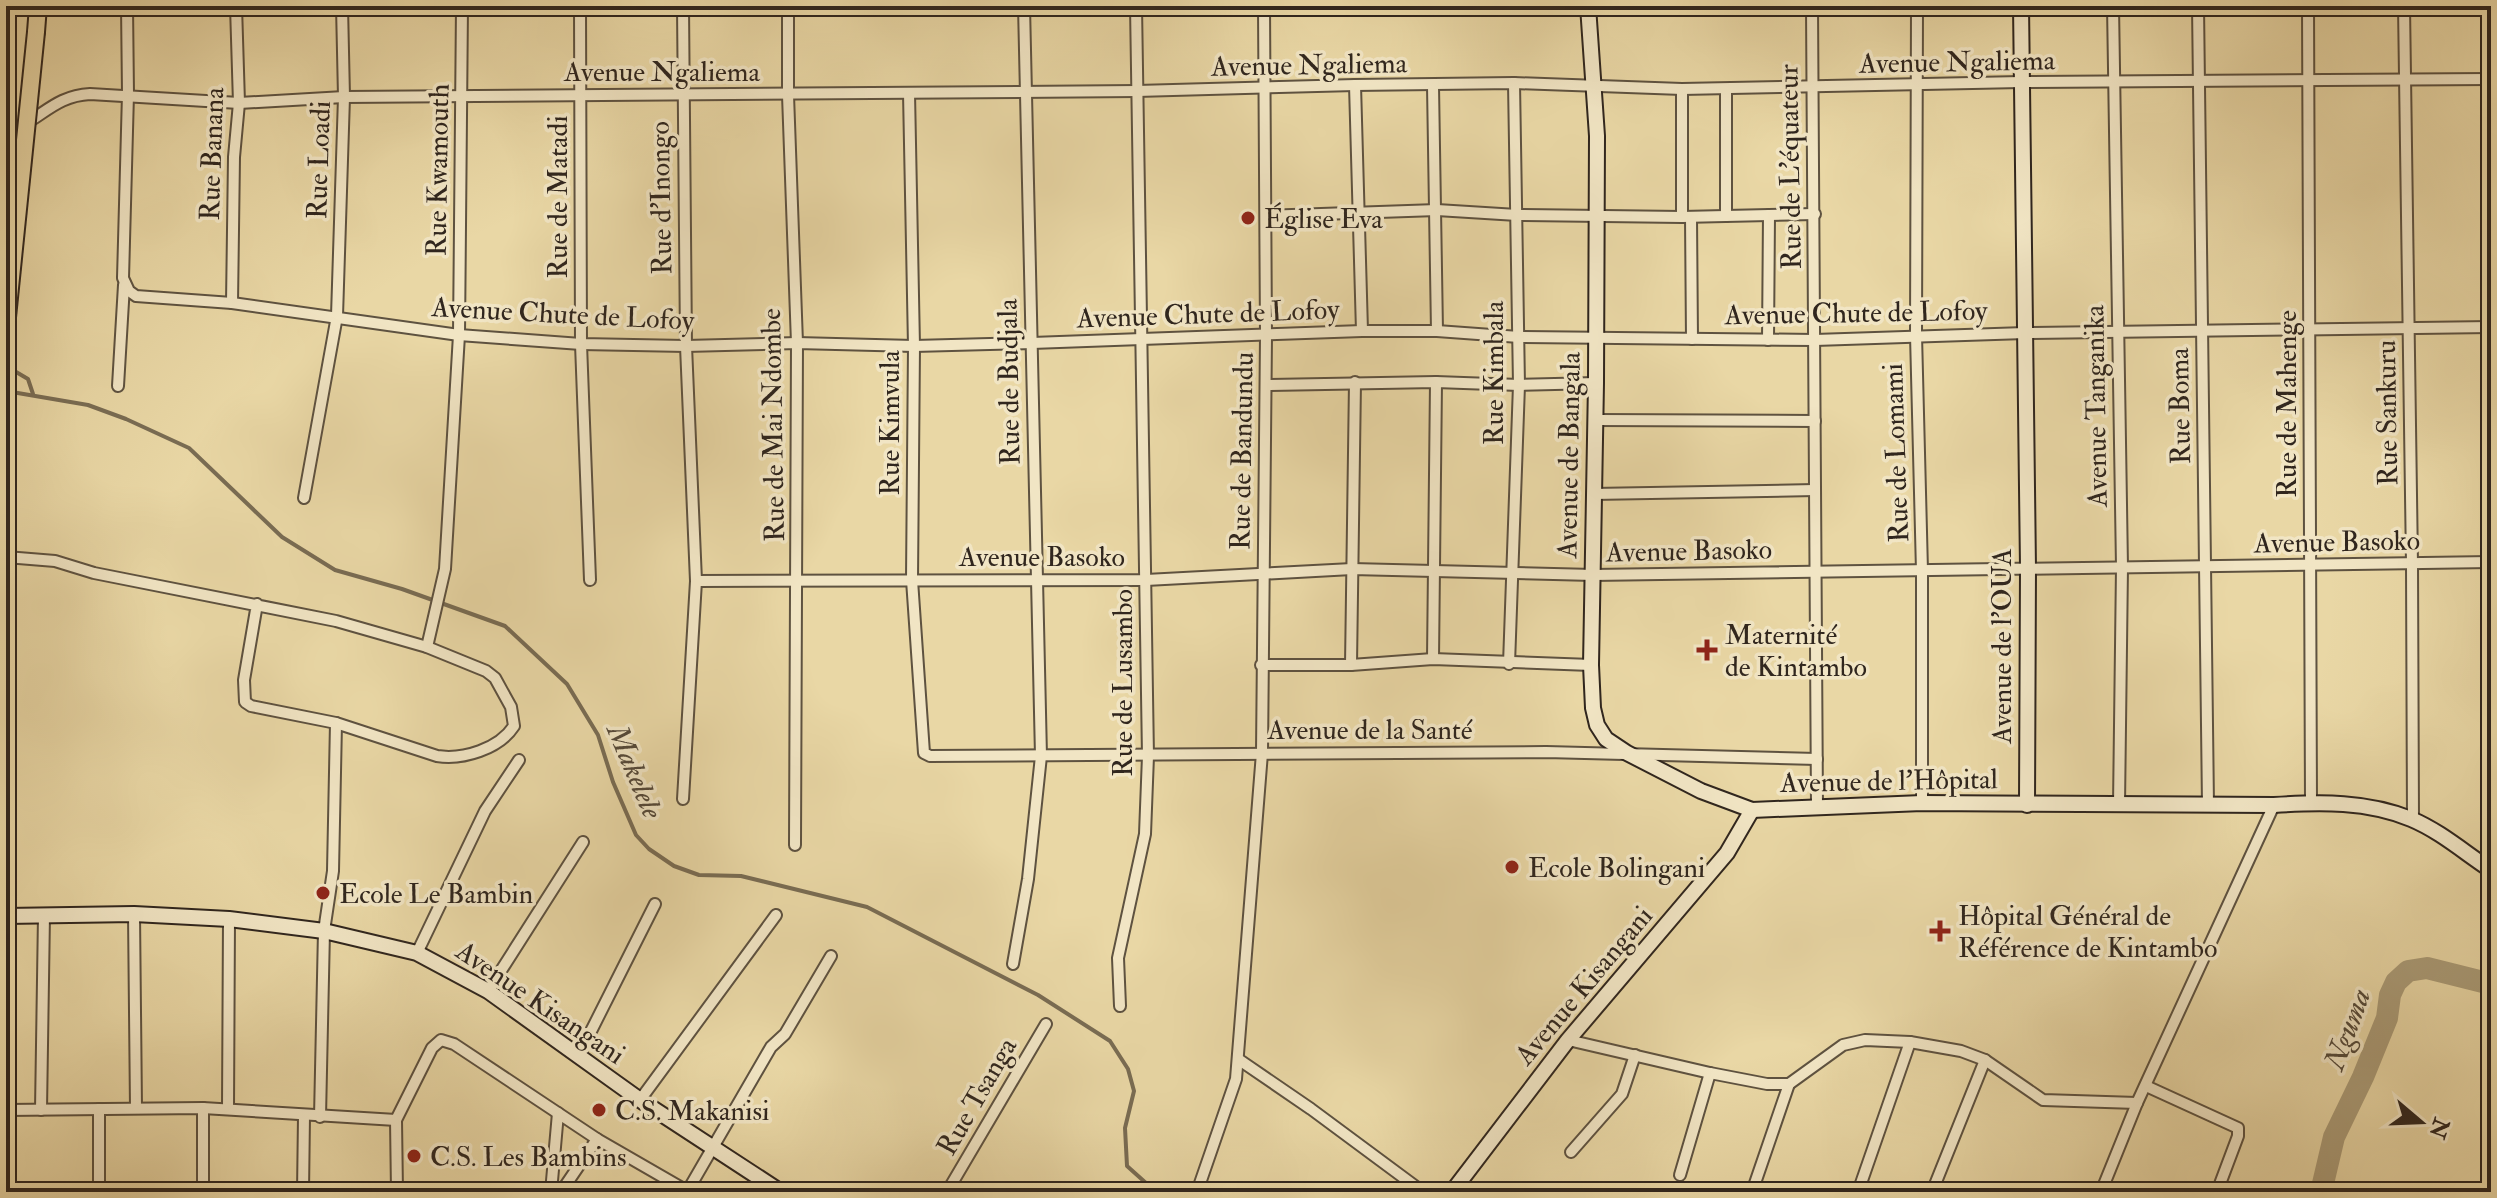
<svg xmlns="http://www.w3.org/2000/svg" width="2497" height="1198" font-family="'IM FELL Double Pica',serif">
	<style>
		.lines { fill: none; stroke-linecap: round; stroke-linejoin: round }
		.stream { stroke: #796c53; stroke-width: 4 }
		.river { stroke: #aa9b77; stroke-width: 22 }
		.street-casing { stroke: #5e5240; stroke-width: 14 }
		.secondary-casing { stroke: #30261e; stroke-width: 18 }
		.primary-casing { stroke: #30261e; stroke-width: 20 }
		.street { stroke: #f1e5c4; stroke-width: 10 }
		.secondary { stroke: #f1e5c4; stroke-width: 14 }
		.primary { stroke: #e9d7a5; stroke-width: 16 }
		.primary-bridge-casing { stroke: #30261e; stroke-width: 20; stroke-linecap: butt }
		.primary-bridge { stroke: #e9d7a5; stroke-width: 16 }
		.poi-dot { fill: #8f2418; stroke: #f1e5c4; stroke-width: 3 }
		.labels { text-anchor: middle; stroke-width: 7; stroke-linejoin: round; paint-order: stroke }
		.street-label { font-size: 28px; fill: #30261e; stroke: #f1e5c4 }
		.poi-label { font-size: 28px; fill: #30261e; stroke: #f1e5c4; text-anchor: start }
		.water-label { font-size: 30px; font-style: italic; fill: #554939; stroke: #f1e5c4 }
	</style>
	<rect width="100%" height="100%" fill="#e9d7a5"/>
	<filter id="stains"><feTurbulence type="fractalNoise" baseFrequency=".0025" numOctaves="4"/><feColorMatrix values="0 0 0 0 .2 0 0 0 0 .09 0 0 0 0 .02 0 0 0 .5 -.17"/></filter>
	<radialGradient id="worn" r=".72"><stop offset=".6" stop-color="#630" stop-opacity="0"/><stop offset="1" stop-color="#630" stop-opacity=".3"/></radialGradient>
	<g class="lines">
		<g class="stream">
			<path d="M6,366L28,379L33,394"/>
			<path d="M6,391L88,405L126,419L189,448L282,537L335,570L402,589L505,626L567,684L598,735L613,782L636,835L649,849L674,866L699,875L741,876L867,907L1038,995L1110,1041L1128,1069L1134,1091L1125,1128L1127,1166L1156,1192"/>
			<path d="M1645,1192H1646"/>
		</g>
		<path class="river" d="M2321,1192L2334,1137L2363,1077L2387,1018L2390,995L2396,982L2408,971L2427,968L2491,984"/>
		<g class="street-casing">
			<g id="street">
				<path d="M127,6L128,94L123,278L129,291L136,296L232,303L459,335L581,344L686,346L797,343L914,346L1032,343L1362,331H1437L1519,337L1815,340L2025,333L2491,327"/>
				<path d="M580,6L581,344L590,580"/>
				<path d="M683,6L686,346L696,581L683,799"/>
				<path d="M788,6V95L797,343L795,845"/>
				<path d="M1812,6L1817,807"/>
				<path d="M1917,6L1916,335L1922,571V803"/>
				<path d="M2113,6L2122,567L2119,805"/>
				<path d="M2198,6L2208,805"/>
				<path d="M2308,6L2311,803"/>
				<path d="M2404,6L2412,564L2413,820"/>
				<path d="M1588,8L1681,6"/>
				<path d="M1355,85L1362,331"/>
				<path d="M1433,86L1437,331"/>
				<path d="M1682,89V217"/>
				<path d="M1726,89V216"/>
				<path d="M909,93L914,346L912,580L924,753L930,756L1546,752L1817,759"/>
				<path d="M6,132C40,122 52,96 90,94L239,103L344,97L1137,91L1355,85L1514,83L1682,89L2021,82L2491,79"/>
				<path d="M1266,216L1437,210L1517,215L1682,217L1815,214"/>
				<path d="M1691,217L1692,339"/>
				<path d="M232,303L234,157L239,103L236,6"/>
				<path d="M1768,340L1769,215"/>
				<path d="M1266,385L1436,382L1519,385L1596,383"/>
				<path d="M118,386L124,285"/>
				<path d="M1596,420L1815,421"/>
				<path d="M1593,494L1815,490"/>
				<path d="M304,498L337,316L344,97L342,6"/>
				<path d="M6,557L55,561L94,573L336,621L427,647L486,671L495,678L511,707L514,726C499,749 463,760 437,756L336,723L251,706L245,702L244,680L257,604"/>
				<path d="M696,581L1146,580L1352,569L1593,575L2491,562"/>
				<path d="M427,647L445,569L459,335L462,6"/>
				<path d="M1433,659L1436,382"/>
				<path d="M1509,664L1519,385L1514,83"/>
				<path d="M1261,665H1351L1433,659L1591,665"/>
				<path d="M1351,665L1355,382"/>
				<path d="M134,914L136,1108"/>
				<path d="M417,953L485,811L519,760"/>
				<path d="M1013,964L1028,879L1041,756L1024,6"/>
				<path d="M488,991L583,842"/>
				<path d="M1120,1006L1118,958L1145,834L1148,756L1136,6"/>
				<path d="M1568,1040L1710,1073L1767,1084H1789L1843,1045L1865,1040L1910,1042L1961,1051L1985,1060L2043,1100L2137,1103"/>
				<path d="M579,1055L655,904"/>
				<path d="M1238,1059L1311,1109L1423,1192"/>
				<path d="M2146,1086L2238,1128V1136L2217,1192"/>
				<path d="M640,1100L776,915"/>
				<path d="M228,1109L229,919"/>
				<path d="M6,1110L203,1108L396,1120"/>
				<path d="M41,1110L44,915"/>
				<path d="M320,1117L324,931L333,871L336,723"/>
				<path d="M1571,1152L1622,1094L1635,1055"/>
				<path d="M1680,1175L1710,1073"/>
				<path d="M99,1192V1109"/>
				<path d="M203,1192V1108"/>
				<path d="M303,1192L304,1116"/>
				<path d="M397,1192L396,1120L432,1048L441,1040L454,1044L597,1139L689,1192"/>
				<path d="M551,1192L558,1113"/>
				<path d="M561,1192L597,1139"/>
				<path d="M687,1192L771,1047L785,1034L831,956"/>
				<path d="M947,1192L1046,1024"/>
				<path d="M1197,1192L1236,1079L1262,753L1266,336L1264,6"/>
				<path d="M1752,1192L1789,1084"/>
				<path d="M1858,1192L1910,1042"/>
				<path d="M1932,1192L1985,1060"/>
				<path d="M2101,1192L2137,1103L2274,805"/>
			</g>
		</g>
		<g class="secondary-casing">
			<g id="secondary">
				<path d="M1588,6L1597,136L1596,383L1591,665L1593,708L1597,725L1606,739L1627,753L1701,791L1752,810L1922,803L2274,805C2321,802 2367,801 2411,819C2440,831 2465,853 2491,870"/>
				<path d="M2021,6L2028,568L2027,805"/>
				<path d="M6,916L134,914L229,919L324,931L417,953L488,991L640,1100L781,1192"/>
				<path d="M1452,1192L1568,1040L1727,853L1752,810"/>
			</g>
		</g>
		<g class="primary-casing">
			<path id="primary" d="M36,32L38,6"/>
		</g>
		<use href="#street" class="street"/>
		<use href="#secondary" class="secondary"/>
		<use href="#primary" class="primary"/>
		<g class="primary-bridge-casing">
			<path id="primary-bridge" d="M6,327L36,32"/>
		</g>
		<use href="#primary-bridge" class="primary-bridge"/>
	</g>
	<g class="poi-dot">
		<circle cx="1248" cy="218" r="8"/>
		<path d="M1703 638h8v8h8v8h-8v8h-8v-8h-8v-8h8z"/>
		<circle cx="1512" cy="867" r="8"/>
		<circle cx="323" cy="893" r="8"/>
		<path d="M1936 919h8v8h8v8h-8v8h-8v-8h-8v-8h8z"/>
		<circle cx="599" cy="1110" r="8"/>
		<circle cx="414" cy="1156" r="8"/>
	</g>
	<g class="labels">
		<g class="street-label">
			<text transform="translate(1957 61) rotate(-1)" y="10">Avenue Ngaliema</text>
			<text transform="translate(1309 64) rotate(-1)" y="10">Avenue Ngaliema</text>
			<text x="662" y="81">Avenue Ngaliema</text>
			<text transform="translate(211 154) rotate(-88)" y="10">Rue Banana</text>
			<text transform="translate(318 160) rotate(-88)" y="10">Rue Loadi</text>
			<text transform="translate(1789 167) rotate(-91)" y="10">Rue de L'équateur</text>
			<text transform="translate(437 170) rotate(-89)" y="10">Rue Kwamouth</text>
			<text transform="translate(557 197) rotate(-90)" y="10">Rue de Matadi</text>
			<text transform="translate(660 198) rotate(-91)" y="10">Rue d'Inongo</text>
			<text transform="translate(1856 312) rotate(-1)" y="10">Avenue Chute de Lofoy</text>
			<text transform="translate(563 313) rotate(3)" y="10">Avenue Chute de Lofoy</text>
			<text transform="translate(1208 313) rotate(-2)" y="10">Avenue Chute de Lofoy</text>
			<text transform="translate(1493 373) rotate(-90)" y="10">Rue Kimbala</text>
			<text transform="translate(1008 382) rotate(-91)" y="10">Rue de Budjala</text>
			<text transform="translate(2286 404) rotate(-90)" y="10">Rue de Mahenge</text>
			<text transform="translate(2095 406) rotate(-91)" y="10">Avenue Tanganika</text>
			<text transform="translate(2179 406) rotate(-91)" y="10">Rue Boma</text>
			<text transform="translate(2386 413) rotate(-91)" y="10">Rue Sankuru</text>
			<text transform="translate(889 423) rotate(-90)" y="10">Rue Kimvula</text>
			<text transform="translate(772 425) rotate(-91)" y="10">Rue de Mai Ndombe</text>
			<text transform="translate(1241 451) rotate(-89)" y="10">Rue de Bandundu</text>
			<text transform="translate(1895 453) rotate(-92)" y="10">Rue de Lomami</text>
			<text transform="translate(1568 455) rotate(-89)" y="10">Avenue de Bangala</text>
			<text transform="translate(2337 541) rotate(-1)" y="10">Avenue Basoko</text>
			<text transform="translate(1689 550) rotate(-1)" y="10">Avenue Basoko</text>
			<text x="1042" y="566">Avenue Basoko</text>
			<text transform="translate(2001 646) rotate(-90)" y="10">Avenue de l’OUA</text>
			<text transform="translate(1122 683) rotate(-90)" y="10">Rue de Lusambo</text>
			<text x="1370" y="739">Avenue de la Santé</text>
			<text transform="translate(1889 780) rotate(-1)" y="10">Avenue de l’Hôpital</text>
			<text transform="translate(1583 985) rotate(-50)" y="10">Avenue Kisangani</text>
			<text transform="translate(541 1002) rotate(34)" y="10">Avenue Kisangani</text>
			<text transform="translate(976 1096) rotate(-60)" y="10">Rue Tsanga</text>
		</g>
		<g class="poi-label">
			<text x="1264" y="228">Église Eva</text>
			<text x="1725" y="644">Maternité<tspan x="1725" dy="32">de Kintambo</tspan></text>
			<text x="1528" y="877">Ecole Bolingani</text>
			<text x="339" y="903">Ecole Le Bambin</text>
			<text x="1958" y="925">Hôpital Général de<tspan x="1958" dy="32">Référence de Kintambo</tspan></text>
			<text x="615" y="1120">C.S. Makanisi</text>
			<text x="430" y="1166">C.S. Les Bambins</text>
		</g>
		<g class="water-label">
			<text transform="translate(635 771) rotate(67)" y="10">Makelele</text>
			<text transform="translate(2347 1029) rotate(-70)" y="10">Nguma</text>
		</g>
	</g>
	<rect width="2497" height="1198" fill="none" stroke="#e9d7a5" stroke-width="32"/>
	<rect x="8" y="8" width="2481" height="1182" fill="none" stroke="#30261e" stroke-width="4"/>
	<rect x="16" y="16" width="2465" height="1166" fill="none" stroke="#30261e" stroke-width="2"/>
	<g transform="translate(2421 1122) rotate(109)" stroke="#f1e5c4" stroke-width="6" paint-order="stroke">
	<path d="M0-6L14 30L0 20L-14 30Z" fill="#30261e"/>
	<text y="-12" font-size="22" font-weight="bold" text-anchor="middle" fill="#30261e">N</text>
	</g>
	<rect width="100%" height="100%" filter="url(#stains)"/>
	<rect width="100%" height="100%" fill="url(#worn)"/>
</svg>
